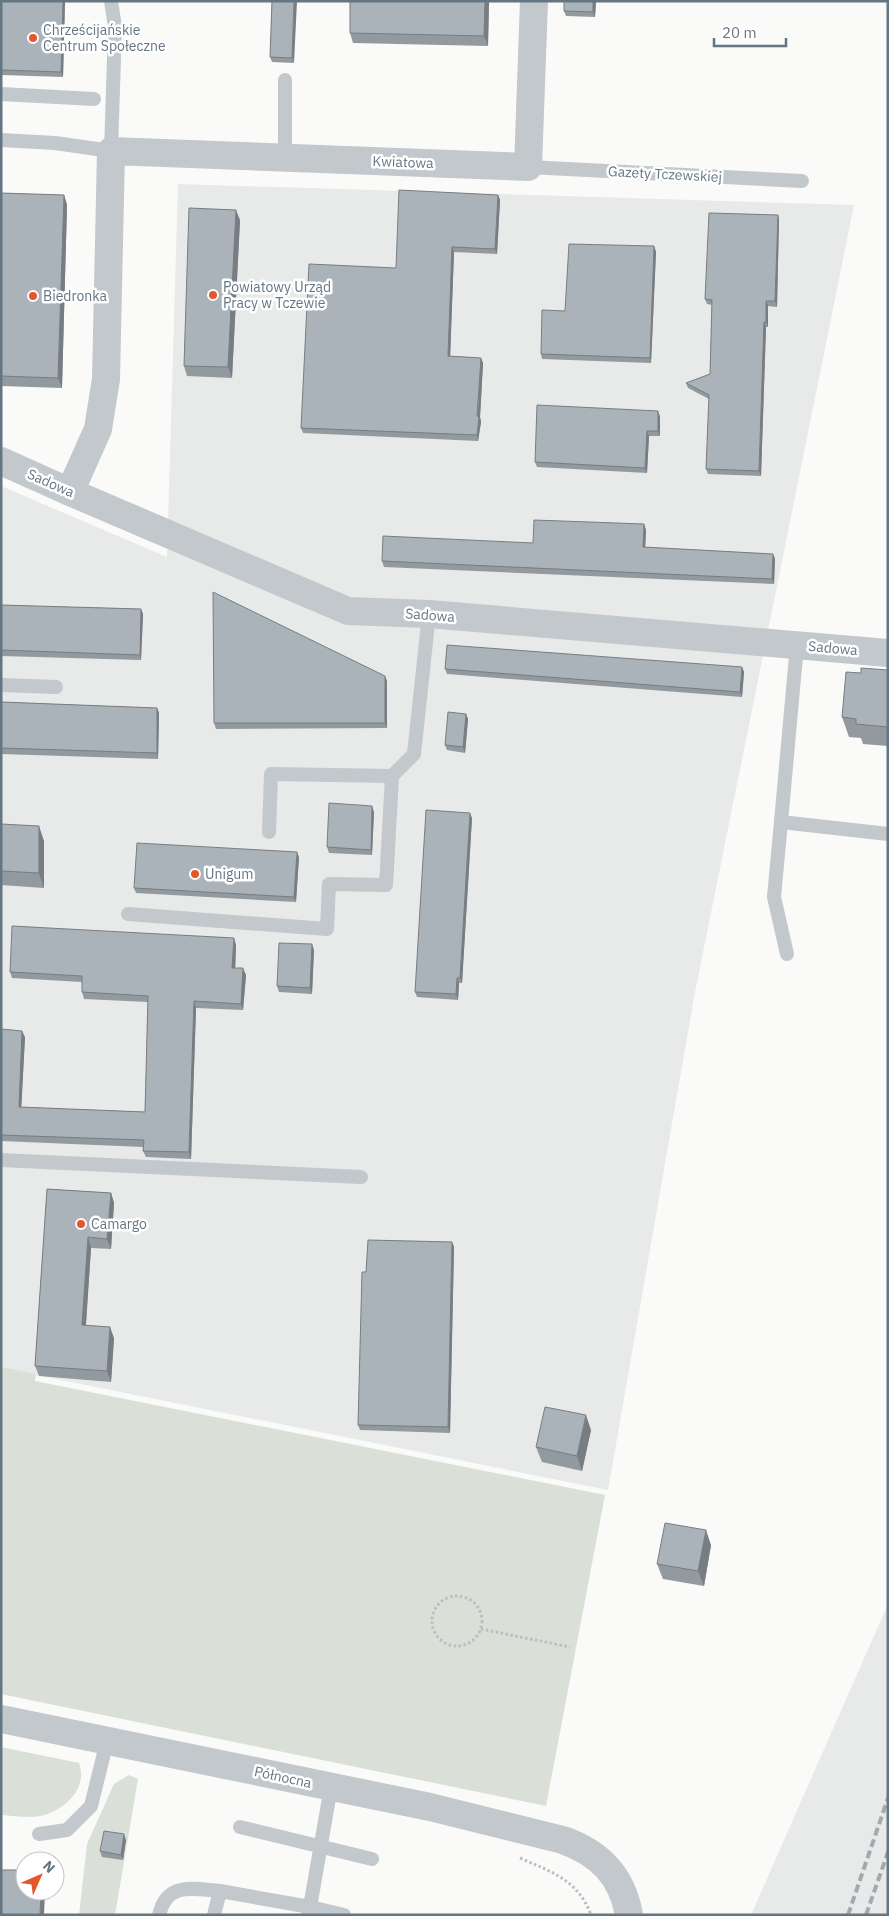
<svg xmlns="http://www.w3.org/2000/svg" width="889" height="1916" font-family="'IBM Plex Sans',sans-serif">
	<style>
		.built { fill: #e8e9e9 }
		.green { fill: #dadfd7 }
		.lines { fill: none; stroke-linecap: round; stroke-linejoin: round }
		.path { stroke: #bbbfc2; stroke-width: 3; stroke-dasharray: 2.5 2.5; stroke-linecap: butt }
		.service { stroke: #c3c8cc; stroke-width: 14 }
		.minor { stroke: #c3c8cc; stroke-width: 28 }
		.rail { stroke: #a2aab0; stroke-width: 4; stroke-dasharray: 8 4; stroke-linecap: butt }
		.wall { fill: #929a9f }
		.shaded-wall { fill: #777d82 }
		.building { fill: #aab3b9; stroke: #777d82 }
		.poi-dot { fill: #e4572e; stroke: #fff; stroke-width: 2 }
		.labels { text-anchor: middle; stroke-width: 5; stroke-linejoin: round; paint-order: stroke }
		.poi-label { font-size: 14px; fill: #657683; stroke: #fff; text-anchor: start }
		.street-label { font-size: 14px; fill: #657683; stroke: #fff }
	</style>
	<rect width="100%" height="100%" fill="#fafaf8"/>
	<g class="built">
		<path d="M178,184L854,205L695,992L608,1490L1,1368V486L167,557Z"/>
		<path d="M888,1604V1915H751Z"/>
	</g>
	<g class="green">
		<path d="M1,1367L36,1374L35,1381L605,1495L546,1806L1,1694Z"/>
		<path d="M1,1747L79,1763C89,1788 63,1812 40,1816C28,1818 14,1816 1,1815Z"/>
		<path d="M129,1775L138,1779L115,1915H79L87,1844L114,1784Z"/>
	</g>
	<g class="lines">
		<g class="path">
			<circle cx="457" cy="1621" r="25"/>
			<path d="M481,1629L570,1647"/>
			<path d="M520,1858C552,1872 578,1880 591,1915"/>
		</g>
		<g class="service">
			<path d="M285,80V158"/>
			<path d="M1,94L94,99"/>
			<path d="M1,140L55,143L111,151L115,27L111,1"/>
			<path d="M528,167L802,181"/>
			<path d="M797,645L781,822L888,834"/>
			<path d="M1,685L56,687"/>
			<path d="M781,822L774,897L787,954"/>
			<path d="M269,832L271,774L392,776L414,754L429,614"/>
			<path d="M128,914L327,929L329,884L386,885L392,776"/>
			<path d="M1,1160L361,1177"/>
			<path d="M240,1827L372,1859"/>
			<path d="M39,1834L67,1830L91,1806L107,1741"/>
			<path d="M159,1915C167,1881 193,1889 220,1891"/>
			<path d="M214,1915L220,1891L310,1907L331,1787"/>
			<path d="M308,1915L310,1907L344,1915"/>
		</g>
		<g class="minor">
			<path d="M1,461L70,492L348,611L429,614L888,653"/>
			<path d="M70,492L98,429L106,379L111,151L528,167L534,1"/>
			<path d="M1,1719L430,1807L563,1840C599,1853 622,1875 629,1915"/>
		</g>
		<g class="rail">
			<path d="M848,1915L888,1798"/>
			<path d="M866,1915L888,1852"/>
		</g>
	</g>
	<g class="wall">
		<path d="M1,1H65L63,77L1,75Z"/>
		<path d="M272,1L294,63L272,62L270,57Z"/>
		<path d="M489,1L488,46L353,43L350,33Z"/>
		<path d="M564,1H596L595,17L566,16L564,11Z"/>
		<path d="M1,193L64,195L67,205L62,388L1,386Z"/>
		<path d="M498,195L500,200L497,254L454,252L450,356L481,358L483,363L480,417L481,422L478,441L303,433L301,428L396,268Z"/>
		<path d="M778,215L779,220L777,307L768,306V327H766L761,476L708,474L706,469L709,399L688,388L686,383L710,374L712,305L707,304L705,299Z"/>
		<path d="M240,220L232,378L187,376L184,366Z"/>
		<path d="M654,246L656,252L651,363L542,359L541,354L565,311Z"/>
		<path d="M658,411L660,417V436H649L647,473L537,467L535,462Z"/>
		<path d="M644,524L646,530L645,547L773,554L775,559L774,584L384,567L382,561L533,543Z"/>
		<path d="M1,605L141,609L143,614L141,660L1,656Z"/>
		<path d="M742,667L744,672L742,697L447,674L445,669Z"/>
		<path d="M888,670V746L863,744L861,738L849,737L842,717L861,673Z"/>
		<path d="M387,681V728L216,729L214,723Z"/>
		<path d="M1,702L157,708L159,713L158,759L1,754Z"/>
		<path d="M466,714L468,719L465,753L447,750L445,745Z"/>
		<path d="M374,812L372,855L329,853L327,847Z"/>
		<path d="M472,818L462,983H459L458,1000L417,997L415,992Z"/>
		<path d="M1,824L44,841V888L1,885Z"/>
		<path d="M299,857L296,902L136,893L134,888Z"/>
		<path d="M236,945L235,968L246,975L243,1010L196,1008L191,1159L146,1157L143,1151V1147L1,1141V1029L25,1037L21,1107L145,1112L148,1002L84,999L82,992V982L12,978L10,972Z"/>
		<path d="M314,950L312,994L279,992L277,986Z"/>
		<path d="M47,1189L111,1193L114,1203L111,1249L91,1248L86,1326L114,1338L111,1382L39,1376L35,1366Z"/>
		<path d="M452,1242L454,1247L450,1433L360,1430L358,1425Z"/>
		<path d="M591,1430L582,1471L542,1462L536,1447Z"/>
		<path d="M711,1545L704,1586L663,1579L657,1564Z"/>
		<path d="M126,1840L123,1860L102,1857L100,1851Z"/>
	</g>
	<g class="shaded-wall">
		<path d="M63,1H65L63,77L61,72Z"/>
		<path d="M294,1H297L294,63L292,58Z"/>
		<path d="M485,1H489L488,46L484,36Z"/>
		<path d="M593,1H596L595,17L593,12Z"/>
		<path d="M64,195L67,205L62,388L58,378Z"/>
		<path d="M498,195L500,200L497,254L495,249Z"/>
		<path d="M236,210L240,220L232,378L228,367Z"/>
		<path d="M778,215L779,220L777,307L775,301Z"/>
		<path d="M654,246L656,252L651,363L650,358Z"/>
		<path d="M452,247L454,252L450,361L448,356Z"/>
		<path d="M766,301L768,306V327L766,322Z"/>
		<path d="M764,322L766,327L761,476L759,471Z"/>
		<path d="M481,358L483,363L480,417L481,422L478,441L477,435Z"/>
		<path d="M658,411L660,417V436L658,431Z"/>
		<path d="M647,431L649,436L647,473L645,468Z"/>
		<path d="M644,524L646,530L645,552L643,547Z"/>
		<path d="M773,554L775,559L774,584L772,579Z"/>
		<path d="M141,609L143,614L141,660L140,655Z"/>
		<path d="M742,667L744,672L742,697L740,692Z"/>
		<path d="M385,676L387,681V728L385,723Z"/>
		<path d="M157,708L159,713L158,759L157,753Z"/>
		<path d="M466,714L468,719L465,753L463,747Z"/>
		<path d="M372,806L374,812L372,855L371,850Z"/>
		<path d="M470,813L472,818L462,983L460,978Z"/>
		<path d="M39,826L44,841V888L39,873Z"/>
		<path d="M297,852L299,857L296,902L294,897Z"/>
		<path d="M234,938L236,945L235,974L232,968Z"/>
		<path d="M312,944L314,950L312,994L310,988Z"/>
		<path d="M243,968L246,975L243,1010L241,1004Z"/>
		<path d="M457,978L459,983L458,1000L456,994Z"/>
		<path d="M194,1001L196,1008L191,1159L189,1152Z"/>
		<path d="M22,1031L25,1037L21,1114L19,1107Z"/>
		<path d="M111,1193L114,1203L111,1249L107,1239Z"/>
		<path d="M88,1237L91,1248L85,1336L82,1325Z"/>
		<path d="M452,1242L454,1247L450,1433L448,1427Z"/>
		<path d="M110,1327L114,1338L111,1382L107,1371Z"/>
		<path d="M586,1415L591,1430L582,1471L577,1456Z"/>
		<path d="M706,1530L711,1545L704,1586L698,1571Z"/>
		<path d="M124,1834L126,1840L123,1860L121,1855Z"/>
		<path d="M41,1891H45L44,1915H40Z"/>
	</g>
	<g class="building">
		<path d="M1,1H63L61,72L1,70Z"/>
		<path d="M272,1H294L292,58L270,57Z"/>
		<path d="M350,1H485L484,36L350,33Z"/>
		<path d="M564,1H593V12L564,11Z"/>
		<path d="M399,190L498,195L495,249L452,247L448,356L481,358L477,416L479,417L477,435L301,428L309,264L396,268Z"/>
		<path d="M1,193L64,195L58,378L1,376Z"/>
		<path d="M189,208L236,210L228,367L184,366Z"/>
		<path d="M709,213L778,215L775,301H766V322H764L759,471L706,469L709,395L686,383L710,374L712,300L705,299Z"/>
		<path d="M569,244L654,246L650,358L541,354L542,310L565,311Z"/>
		<path d="M537,405L658,411V431H647L645,468L535,462Z"/>
		<path d="M534,520L644,524L643,547L773,554L772,579L382,561L383,536L533,543Z"/>
		<path d="M213,592L385,676V723H214Z"/>
		<path d="M1,605L141,609L140,655L1,650Z"/>
		<path d="M447,645L742,667L740,692L445,669Z"/>
		<path d="M861,668L888,670V727L856,724V719L842,717L846,672L861,673Z"/>
		<path d="M1,702L157,708V753L1,748Z"/>
		<path d="M448,712L466,714L463,747L445,745Z"/>
		<path d="M329,803L372,806L371,850L327,847Z"/>
		<path d="M426,810L470,813L460,978H457L456,994L415,992Z"/>
		<path d="M1,824L39,826V873L1,871Z"/>
		<path d="M137,843L297,852L294,897L134,888Z"/>
		<path d="M12,926L234,938L232,968H243L241,1004L194,1001L189,1152L143,1151L144,1140L1,1135V1029L22,1031L19,1107L145,1112L148,996L82,992V976L10,972Z"/>
		<path d="M279,943L312,944L310,988L277,986Z"/>
		<path d="M47,1189L111,1193L107,1239L88,1237L82,1325L110,1327L107,1371L35,1366Z"/>
		<path d="M368,1240L452,1242L448,1427L358,1425L362,1272H366Z"/>
		<path d="M545,1407L586,1415L577,1456L536,1447Z"/>
		<path d="M665,1523L706,1530L698,1571L657,1564Z"/>
		<path d="M104,1831L124,1834L121,1855L100,1851Z"/>
		<path d="M1,1870H25V1891H41L40,1915H1Z"/>
	</g>
	<g class="poi-dot">
		<circle cx="33" cy="38" r="5"/>
		<circle cx="213" cy="295" r="5"/>
		<circle cx="33" cy="296" r="5"/>
		<circle cx="195" cy="874" r="5"/>
		<circle cx="81" cy="1224" r="5"/>
	</g>
	<g class="labels">
		<g class="poi-label">
			<text x="43" y="35">Chrześcijańskie<tspan x="43" dy="16">Centrum Społeczne</tspan></text>
			<text x="223" y="292">Powiatowy Urząd<tspan x="223" dy="16">Pracy w Tczewie</tspan></text>
			<text x="43" y="301">Biedronka</text>
			<text x="205" y="879">Unigum</text>
			<text x="91" y="1229">Camargo</text>
		</g>
		<g class="street-label">
			<text transform="translate(403 162) rotate(2)" y="5">Kwiatowa</text>
			<text transform="translate(665 174) rotate(3)" y="5">Gazety Tczewskiej</text>
			<text transform="translate(51 483) rotate(24)" y="5">Sadowa</text>
			<text transform="translate(430 615) rotate(4)" y="5">Sadowa</text>
			<text transform="translate(833 648) rotate(5)" y="5">Sadowa</text>
			<text transform="translate(283 1777) rotate(12)" y="5">Północna</text>
		</g>
	</g>
	<rect width="889" height="1916" fill="none" stroke="#657683" stroke-width="5"/>
	<g transform="translate(40 1876) rotate(45)"><circle r="24" fill="#ffffff" stroke="#c1c8cd"/>
	<path d="M0-4L9 19L0 12L-9 19Z" fill="#e4572e"/>
	<text y="-8" font-size="14" font-weight="bold" text-anchor="middle" fill="#657683">N</text>
	</g>
	<path d="M714 38v8h72v-8" fill="none" stroke="#657683" stroke-width="2.5"/>
	<text x="722" y="38" font-size="15" fill="#657683" stroke="#ffffff" stroke-width="4" paint-order="stroke">20 m</text>
</svg>
